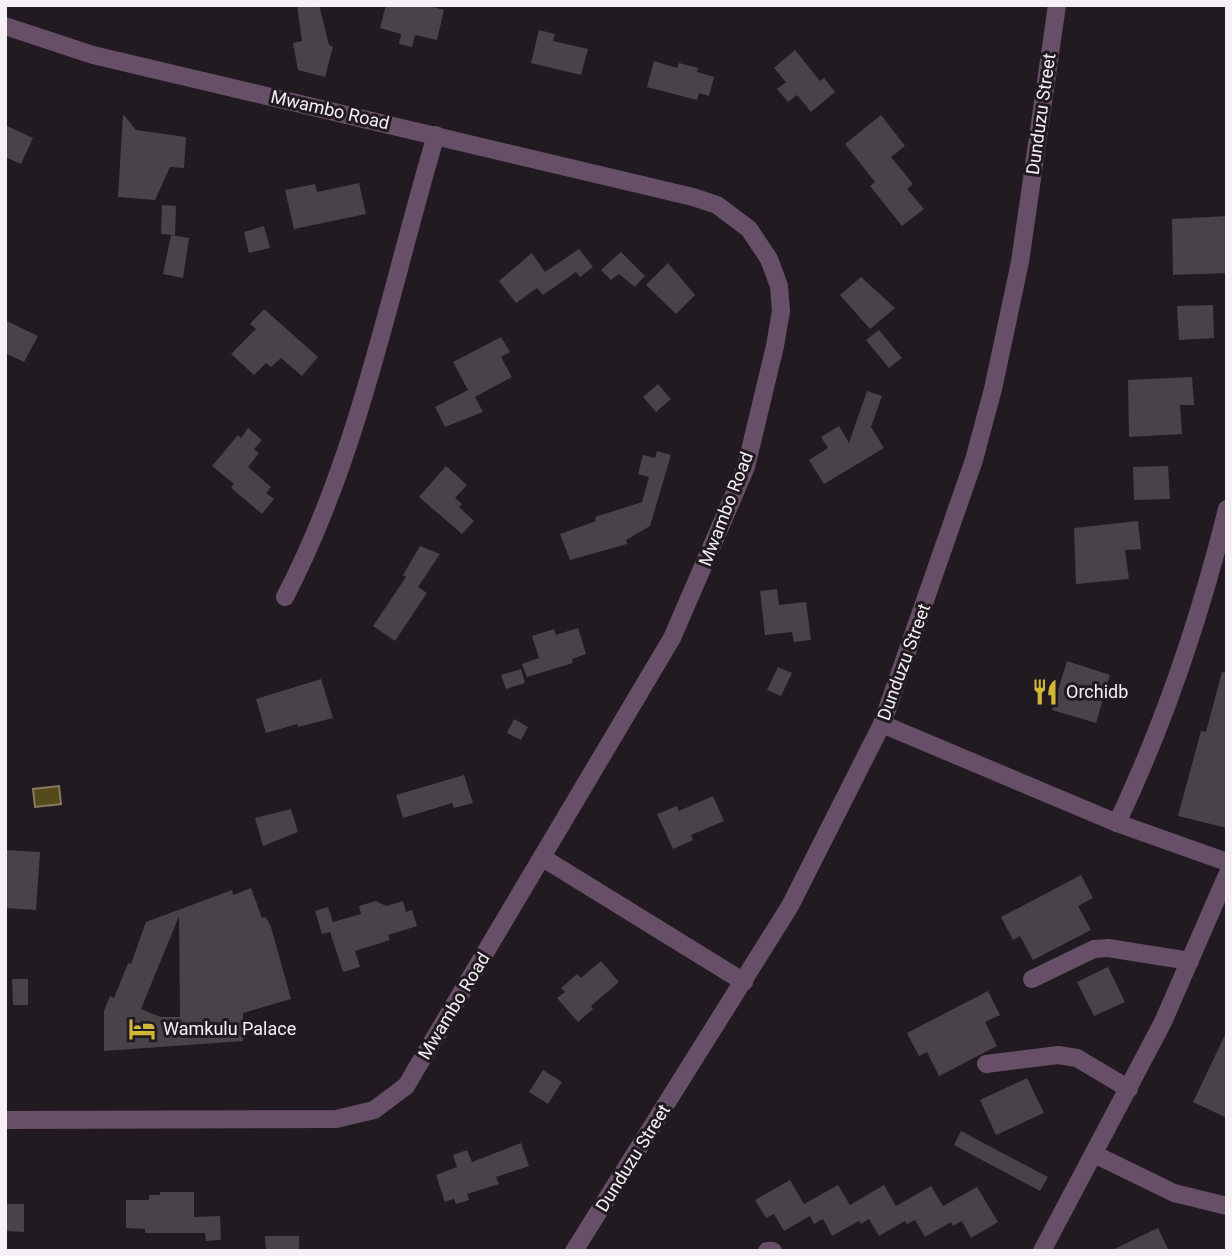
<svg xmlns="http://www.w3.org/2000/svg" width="1232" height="1256" font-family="Roboto,sans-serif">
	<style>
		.water { fill: #554a1a; stroke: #857c5b; stroke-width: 2 }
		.building { fill: #494248; fill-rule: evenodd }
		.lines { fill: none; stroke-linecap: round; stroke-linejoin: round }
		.minor { stroke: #684f68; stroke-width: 18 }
		.labels { text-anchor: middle; stroke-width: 6; stroke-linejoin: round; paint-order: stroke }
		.street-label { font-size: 18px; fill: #f4f0f4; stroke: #211b21 }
		.poi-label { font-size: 18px; fill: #f4f0f4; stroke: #211b21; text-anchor: start }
	</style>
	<rect width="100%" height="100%" fill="#211b21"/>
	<path class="water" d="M59,786L61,804L35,807L33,789Z"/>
	<g class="building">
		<path d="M297,5H319L329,45L333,47L325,77L298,70L293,43L302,41Z"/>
		<path d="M386,5H426L444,10L437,40L415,35L412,47L399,44L401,34L380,28Z"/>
		<path d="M539,30L555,34L553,41L588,49L581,75L531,63Z"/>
		<path d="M795,50L820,81L824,78L835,92L811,112L797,95L788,102L777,89L786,82L774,68Z"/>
		<path d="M654,61L677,68L679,63L698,68L697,72L714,77L709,96L699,93L697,100L647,87Z"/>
		<path d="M123,114L136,130L186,137L184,168L170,167L155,200L118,197Z"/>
		<path d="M881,115L905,146L891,157L913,184L907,189L924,209L902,226L870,186L875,182L845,144Z"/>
		<path d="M5,125L33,138L21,164L5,157Z"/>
		<path d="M359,183L366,214L294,229L285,190L315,184L317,192Z"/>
		<path d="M162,205L176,206L175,235L161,234Z"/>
		<path d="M1227,216L1226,273L1173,275L1172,219Z"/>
		<path d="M264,226L270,248L249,253L244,232Z"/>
		<path d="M171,235L189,238L183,278L163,274Z"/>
		<path d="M579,249L593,267L580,277L576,272L543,295L537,288L516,303L499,281L532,253L545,272Z"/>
		<path d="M621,252L645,276L635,287L619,274L611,280L601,270Z"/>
		<path d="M668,263L695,295L676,314L646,285Z"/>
		<path d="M861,277L895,308L870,329L840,295Z"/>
		<path d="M1213,305L1214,338L1179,340L1177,306Z"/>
		<path d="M264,309L318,357L302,376L281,358L271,367L266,363L254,375L231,354L256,329L250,324Z"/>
		<path d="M5,320L38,336L24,362L5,353Z"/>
		<path d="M879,330L902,358L889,368L866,340Z"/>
		<path d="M501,337L510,352L501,357L512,377L475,397L483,412L445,427L435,407L468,390L453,362Z"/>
		<path d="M1192,377L1194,405H1180L1182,434L1129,437L1128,380Z"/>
		<path d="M658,384L671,399L656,412L643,397Z"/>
		<path d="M867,391L882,396L871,427L884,448L824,484L809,460L828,448L821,437L839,426L849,443Z"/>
		<path d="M248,428L262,440L254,449L259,453L248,467L271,487L266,493L274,499L262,514L231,488L234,484L212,466L238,435L241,438Z"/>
		<path d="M657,451L671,455L650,526L626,540L627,544L570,560L560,534L596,521L595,517L642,502L649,477L638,474L643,455L655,458Z"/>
		<path d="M446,466L467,485L455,498L462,504L459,507L474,521L462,534L419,497Z"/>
		<path d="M1168,466L1170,499L1134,500L1133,467Z"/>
		<path d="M1138,521L1141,549L1125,550L1129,579L1076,584L1074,528Z"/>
		<path d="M420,546L440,554L418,587L427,593L395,641L373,626L406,577L403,575Z"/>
		<path d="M777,589L779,605L806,602L811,640L794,642L792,632L765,635L760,591Z"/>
		<path d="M578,628L586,654L572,659L573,663L527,677L522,664L539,658L532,636L554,629L556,635Z"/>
		<path d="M1067,661L1110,675L1096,723L1052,710Z"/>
		<path d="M778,667L792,673L781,696L767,690Z"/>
		<path d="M521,669L525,683L506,689L501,675Z"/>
		<path d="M1222,672L1227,673V828L1178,816L1201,731L1206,732Z"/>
		<path d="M321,679L333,718L298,727L297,724L266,733L256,699Z"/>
		<path d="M514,719L528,727L521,740L507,733Z"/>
		<path d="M464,775L473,803L454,808L452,803L403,818L396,795Z"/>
		<path d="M713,796L724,821L691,835L693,840L673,849L657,814L677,806L679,811Z"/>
		<path d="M291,809L298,832L263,846L255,818Z"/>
		<path d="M5,850L40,852L36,910L5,908Z"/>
		<path d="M1081,875L1093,898L1078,906L1091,930L1033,960L1020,936L1013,940L1001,917Z"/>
		<path d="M251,888L262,918L266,917L271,927L291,999L243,1013V1041L104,1051V1011L110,996L114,998L128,963L131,964L146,922L232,890L233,895ZM179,916L180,1017H161L141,1009Z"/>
		<path d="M376,901L386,906L403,901L406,912L412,910L417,926L388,935L390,940L355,951L360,967L343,972L330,932L322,934L315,911L328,907L333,922L361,914L359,906Z"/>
		<path d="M601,961L619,982L591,1006L593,1009L578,1022L557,998L565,992L561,988L577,974L581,978Z"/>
		<path d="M1108,967L1125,1002L1094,1016L1077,982Z"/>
		<path d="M12,979H28V1005H13Z"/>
		<path d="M988,991L1000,1015L985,1022L997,1046L939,1076L927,1052L919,1056L907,1033Z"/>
		<path d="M1227,1031V1118L1193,1102Z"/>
		<path d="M543,1070L562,1082L548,1104L529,1092Z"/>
		<path d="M1027,1078L1044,1113L996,1135L980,1100Z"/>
		<path d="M961,1131L1048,1177L1040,1191L954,1145Z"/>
		<path d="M521,1143L529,1166L496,1177L499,1184L467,1194L469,1200L456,1204L454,1199L445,1202L436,1175L457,1167L453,1155L467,1150L472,1162Z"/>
		<path d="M790,1180L804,1204L838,1185L850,1205L884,1185L896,1206L931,1186L943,1206L977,1187L998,1222L971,1238L962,1221L953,1226L951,1222L925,1237L915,1220L907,1224L905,1221L879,1236L869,1219L861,1224L859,1221L832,1236L823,1219L814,1224L810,1216L784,1231L774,1214L766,1218L755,1200Z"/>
		<path d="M160,1192H194V1217L220,1216L221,1240L206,1241L205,1233H145V1229L126,1228V1200H149V1195H160Z"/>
		<path d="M5,1204H24V1232L5,1231Z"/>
		<path d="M1158,1228L1169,1251H1110Z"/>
		<path d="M265,1236H299V1251H266Z"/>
	</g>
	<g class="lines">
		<g class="minor">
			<path d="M5,26L93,55L693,197L717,205L749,229L769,259L779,286L781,311L775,346L746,467L672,638L406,1086L374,1110L336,1119L5,1120"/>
			<path d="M285,597C360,453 390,289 436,135"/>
			<path d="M882,724L1117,823L1227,862"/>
			<path d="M1117,823C1165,722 1200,618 1227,509"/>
			<path d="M543,858L744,982"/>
			<path d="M1032,979L1094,949L1108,948L1190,961"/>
			<path d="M986,1064L1058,1055L1077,1058L1129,1089"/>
			<path d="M1094,1154L1174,1193L1227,1206"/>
			<path d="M574,1251L790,906L882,724L974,460L993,389L1020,262L1057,5"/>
			<path d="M767,1251H773"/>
			<path d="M1042,1251L1163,1022L1227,875"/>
		</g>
	</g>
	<defs>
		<g id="restaurant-bare" transform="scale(2.1)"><path d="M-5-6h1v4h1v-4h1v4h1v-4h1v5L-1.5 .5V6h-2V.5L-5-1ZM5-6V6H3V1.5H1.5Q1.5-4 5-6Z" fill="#d2b635" stroke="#211b21" stroke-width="2.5" paint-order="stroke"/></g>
		<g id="hotel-bare" transform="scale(2.1)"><path d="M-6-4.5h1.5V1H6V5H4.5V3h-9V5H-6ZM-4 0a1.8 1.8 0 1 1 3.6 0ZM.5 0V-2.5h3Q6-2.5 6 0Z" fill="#d2b635" stroke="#211b21" stroke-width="2.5" paint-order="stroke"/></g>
	</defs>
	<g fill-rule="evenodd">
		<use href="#restaurant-bare" x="1045" y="692"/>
		<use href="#hotel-bare" x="142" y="1029"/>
	</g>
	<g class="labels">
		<g class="street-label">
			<text transform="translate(330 110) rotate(13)" y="6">Mwambo Road</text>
			<text transform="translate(1041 114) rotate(-82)" y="6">Dunduzu Street</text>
			<text transform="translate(726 509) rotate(-69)" y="6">Mwambo Road</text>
			<text transform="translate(904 662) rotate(-70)" y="6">Dunduzu Street</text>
			<text transform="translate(454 1006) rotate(-59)" y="6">Mwambo Road</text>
			<text transform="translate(633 1158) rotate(-58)" y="6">Dunduzu Street</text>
		</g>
		<g class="poi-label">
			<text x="1066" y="698">Orchidb</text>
			<text x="163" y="1035">Wamkulu Palace</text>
		</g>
	</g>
	<rect width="1232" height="1256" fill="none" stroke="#f4f0f4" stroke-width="14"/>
</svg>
